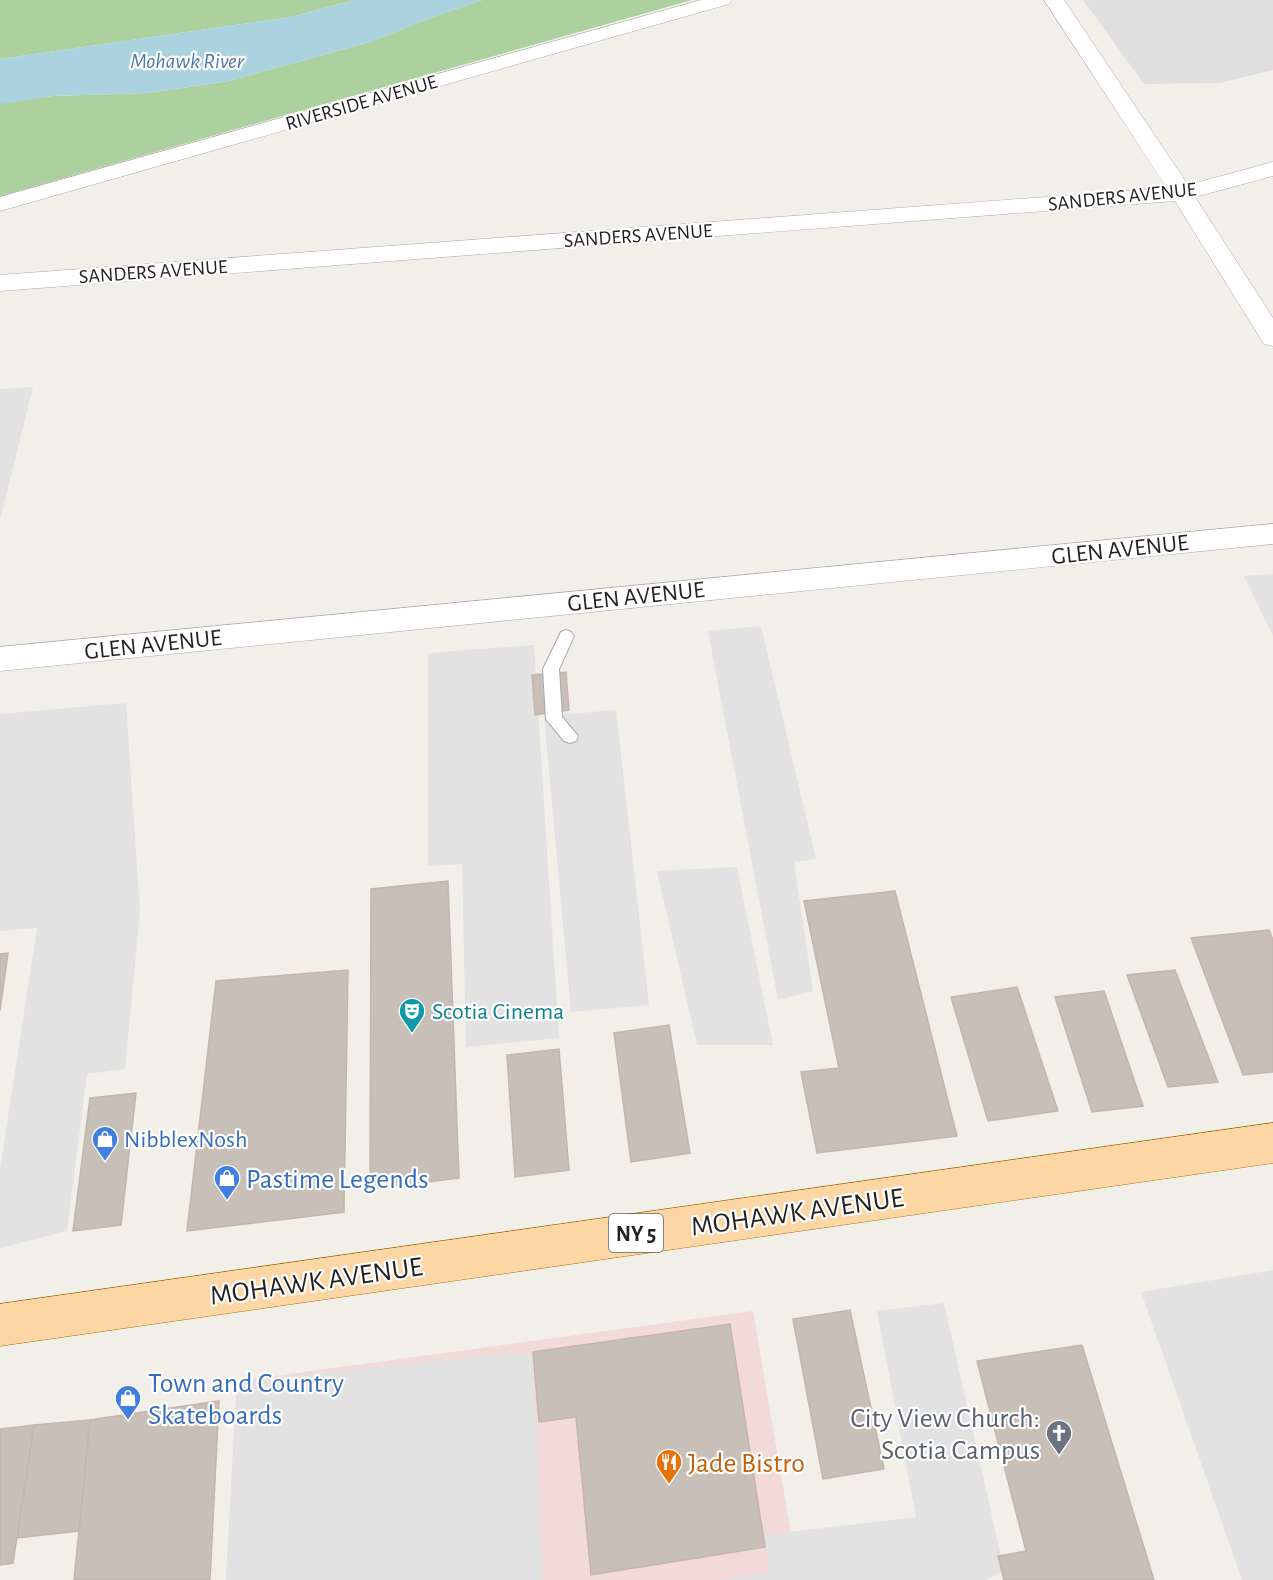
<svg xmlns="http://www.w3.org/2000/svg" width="1273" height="1580" font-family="'Alegreya Sans',sans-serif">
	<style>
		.residential { fill: #e0dfdf }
		.commercial { fill: #f2dad9 }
		.forest { fill: #add19e }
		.parking { fill: #e2e2e2 }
		.water { fill: #aad3df }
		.building { fill: #c7bfb8; stroke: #c4b6ab; stroke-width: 1.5 }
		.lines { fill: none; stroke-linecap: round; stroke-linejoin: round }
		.lane-casing { stroke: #a9a9a9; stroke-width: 2 }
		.street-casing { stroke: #a9a9a9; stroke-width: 1 }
		.primary-casing { stroke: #a06b00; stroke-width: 1 }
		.lane { fill: #fff; fill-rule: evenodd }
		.street { fill: #fff; fill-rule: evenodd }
		.primary { fill: #fcd6a4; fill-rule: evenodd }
		.labels { text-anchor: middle; stroke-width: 4.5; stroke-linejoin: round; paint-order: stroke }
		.far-street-label { font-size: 20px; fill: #222; stroke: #fff }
		.far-water-label { font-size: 22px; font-style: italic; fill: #4a7aab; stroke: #fff }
		.shield { fill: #fff; stroke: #646464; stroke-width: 1.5 }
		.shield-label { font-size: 22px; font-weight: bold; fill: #222 }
		.street-label { font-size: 24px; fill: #222; stroke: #fff }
		.culture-label { font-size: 24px; fill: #0d838f; stroke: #fff; text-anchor: start }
		.shop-label { font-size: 24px; fill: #366cbe; stroke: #fff; text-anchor: start }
		.near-shop-label { font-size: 28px; fill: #366cbe; stroke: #fff; text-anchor: start }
		.near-street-label { font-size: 28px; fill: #222; stroke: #fff }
		.near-worship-label { font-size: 28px; fill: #5b616d; stroke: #fff; text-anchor: end }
		.near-food-label { font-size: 28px; fill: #c56008; stroke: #fff; text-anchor: start }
	</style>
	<rect width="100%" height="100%" fill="#f2efe9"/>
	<path class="residential" d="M1083,0H1273V70L1220,83L1144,84Z"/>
	<path class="commercial" d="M753,1311L799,1580H226L237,1381Z"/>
	<g class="forest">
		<path d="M0,0H354L291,17L0,59Z"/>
		<path d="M482,0H692L0,196V103L53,96L149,93L229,81L370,42L430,18Z"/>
	</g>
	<g class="parking">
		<path d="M33,387L0,520V389Z"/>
		<path d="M1273,574V636L1244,576Z"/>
		<path d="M761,626L816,859L794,862L813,991L778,1000L708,631Z"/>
		<path d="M534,645L559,1038L466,1047L462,864L428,866V653Z"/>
		<path d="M126,703L140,911L125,1069L87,1074L67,1231L0,1248V1169L37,928L0,931V714Z"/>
		<path d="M616,710L649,1005L571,1012L544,716Z"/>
		<path d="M737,867L773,1045H697L657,871Z"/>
		<path d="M1273,1270V1580H1242L1141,1292Z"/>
		<path d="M944,1303L1004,1570L986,1580H715L769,1573L764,1535L916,1517L877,1311Z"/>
		<path d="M533,1352L542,1580H226L237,1381Z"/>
	</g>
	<path class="water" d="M354,0H482L430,18L370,42L229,81L149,93L53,96L0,104V59L291,17Z"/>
	<g class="building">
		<path d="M566,672L569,710L535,715L532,675Z"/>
		<path d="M448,881L459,1178L370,1189L371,889Z"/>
		<path d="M895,891L957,1136L817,1153L801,1072L839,1068L804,901Z"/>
		<path d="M1269,930L1273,940V1072L1243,1075L1191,938Z"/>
		<path d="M8,953L0,1011V954Z"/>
		<path d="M348,970L344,1212L187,1231L216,981Z"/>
		<path d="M1175,970L1218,1082L1168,1087L1127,975Z"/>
		<path d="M1017,987L1058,1111L988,1121L951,997Z"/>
		<path d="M1104,991L1143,1106L1092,1112L1055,997Z"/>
		<path d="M669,1025L690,1153L631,1162L614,1033Z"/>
		<path d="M559,1049L569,1170L515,1177L507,1055Z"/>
		<path d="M136,1093L121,1225L73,1231L90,1098Z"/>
		<path d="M850,1310L884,1469L823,1479L793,1319Z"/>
		<path d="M730,1324L765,1547L591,1575L576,1417L539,1422L533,1352Z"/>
		<path d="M1082,1345L1154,1580H1004L998,1556L1026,1551L977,1361Z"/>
		<path d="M219,1401L210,1580H74L90,1420Z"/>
		<path d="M90,1420L79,1531L17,1538L34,1425Z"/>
		<path d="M34,1425L13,1563L0,1565V1429Z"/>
	</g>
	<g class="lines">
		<g class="lane-casing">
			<path id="lane" d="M566,630L571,632L574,636L559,669L562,717L578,736L576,741L570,743L564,741L546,719L543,669L561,632Z"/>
		</g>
		<g class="street-casing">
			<g id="street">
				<path d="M701,0H732L729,4L0,211V197Z"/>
				<path d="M1044,0H1064L1188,185L1273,162V176L1195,197L1273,318V346L1264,344L1175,201L0,291V275L1167,188Z"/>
				<path d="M1273,524V544L0,671V647Z"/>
			</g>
		</g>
		<g class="primary-casing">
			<path id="primary" d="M1273,1123V1163L0,1346V1304Z"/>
		</g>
		<use href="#lane" class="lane"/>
		<use href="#street" class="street"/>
		<use href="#primary" class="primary"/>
	</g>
	<defs>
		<g id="theatre-pin" transform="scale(1.35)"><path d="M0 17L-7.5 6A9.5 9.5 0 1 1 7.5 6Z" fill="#0f9aa8" stroke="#fff"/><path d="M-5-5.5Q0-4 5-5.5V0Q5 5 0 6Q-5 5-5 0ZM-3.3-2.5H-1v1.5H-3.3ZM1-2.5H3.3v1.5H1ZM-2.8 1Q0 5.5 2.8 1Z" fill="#fff"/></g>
		<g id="shop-pin" transform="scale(1.35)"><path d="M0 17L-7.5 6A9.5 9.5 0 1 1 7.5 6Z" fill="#3f7fe0" stroke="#fff"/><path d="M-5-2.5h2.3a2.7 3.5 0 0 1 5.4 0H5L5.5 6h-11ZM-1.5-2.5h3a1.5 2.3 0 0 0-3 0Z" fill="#fff"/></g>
		<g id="church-pin" transform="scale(1.35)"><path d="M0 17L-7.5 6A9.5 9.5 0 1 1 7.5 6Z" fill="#6b7280" stroke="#fff"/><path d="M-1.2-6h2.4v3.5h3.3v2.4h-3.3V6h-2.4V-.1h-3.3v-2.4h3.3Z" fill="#fff"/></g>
		<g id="restaurant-pin" transform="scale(1.35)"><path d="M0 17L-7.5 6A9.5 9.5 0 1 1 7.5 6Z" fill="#e8710a" stroke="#fff"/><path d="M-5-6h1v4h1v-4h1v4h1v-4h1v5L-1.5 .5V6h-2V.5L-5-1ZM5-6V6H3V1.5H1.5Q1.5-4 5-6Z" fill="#fff"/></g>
	</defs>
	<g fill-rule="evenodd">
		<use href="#theatre-pin" x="412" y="1011"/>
		<use href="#shop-pin" x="105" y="1139"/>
		<use href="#shop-pin" x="227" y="1178"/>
		<use href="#shop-pin" x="128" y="1398"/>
		<use href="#church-pin" x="1059" y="1433"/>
		<use href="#restaurant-pin" x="669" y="1462"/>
	</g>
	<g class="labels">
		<g class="far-street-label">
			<text transform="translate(361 102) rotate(-16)" y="7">RIVERSIDE AVENUE</text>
			<text transform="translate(1122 196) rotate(-6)" y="7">SANDERS AVENUE</text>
			<text transform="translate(638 235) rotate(-4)" y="7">SANDERS AVENUE</text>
			<text transform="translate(153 271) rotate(-4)" y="7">SANDERS AVENUE</text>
		</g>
		<g class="far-water-label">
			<text x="187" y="68">Mohawk River</text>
		</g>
		<rect class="shield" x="609" y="1214" width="54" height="38" rx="4.5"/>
		<g class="shield-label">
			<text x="636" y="1241">NY 5</text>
		</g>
		<g class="street-label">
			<text transform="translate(1120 549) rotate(-6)" y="8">GLEN AVENUE</text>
			<text transform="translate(636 596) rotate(-6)" y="8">GLEN AVENUE</text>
			<text transform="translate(153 644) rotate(-6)" y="8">GLEN AVENUE</text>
		</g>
		<g class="culture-label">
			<text x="432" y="1019">Scotia Cinema</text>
		</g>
		<g class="shop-label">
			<text x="124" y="1147">NibblexNosh</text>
		</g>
		<g class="near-shop-label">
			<text x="246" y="1188">Pastime Legends</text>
			<text x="148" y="1392">Town and Country<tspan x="148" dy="32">Skateboards</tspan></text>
		</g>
		<g class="near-street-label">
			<text transform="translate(797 1211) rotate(-8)" y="10">MOHAWK AVENUE</text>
			<text transform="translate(316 1280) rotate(-8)" y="10">MOHAWK AVENUE</text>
		</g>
		<g class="near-worship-label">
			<text x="1040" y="1427">City View Church:<tspan x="1040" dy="32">Scotia Campus</tspan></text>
		</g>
		<g class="near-food-label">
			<text x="688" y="1472">Jade Bistro</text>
		</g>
	</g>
</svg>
